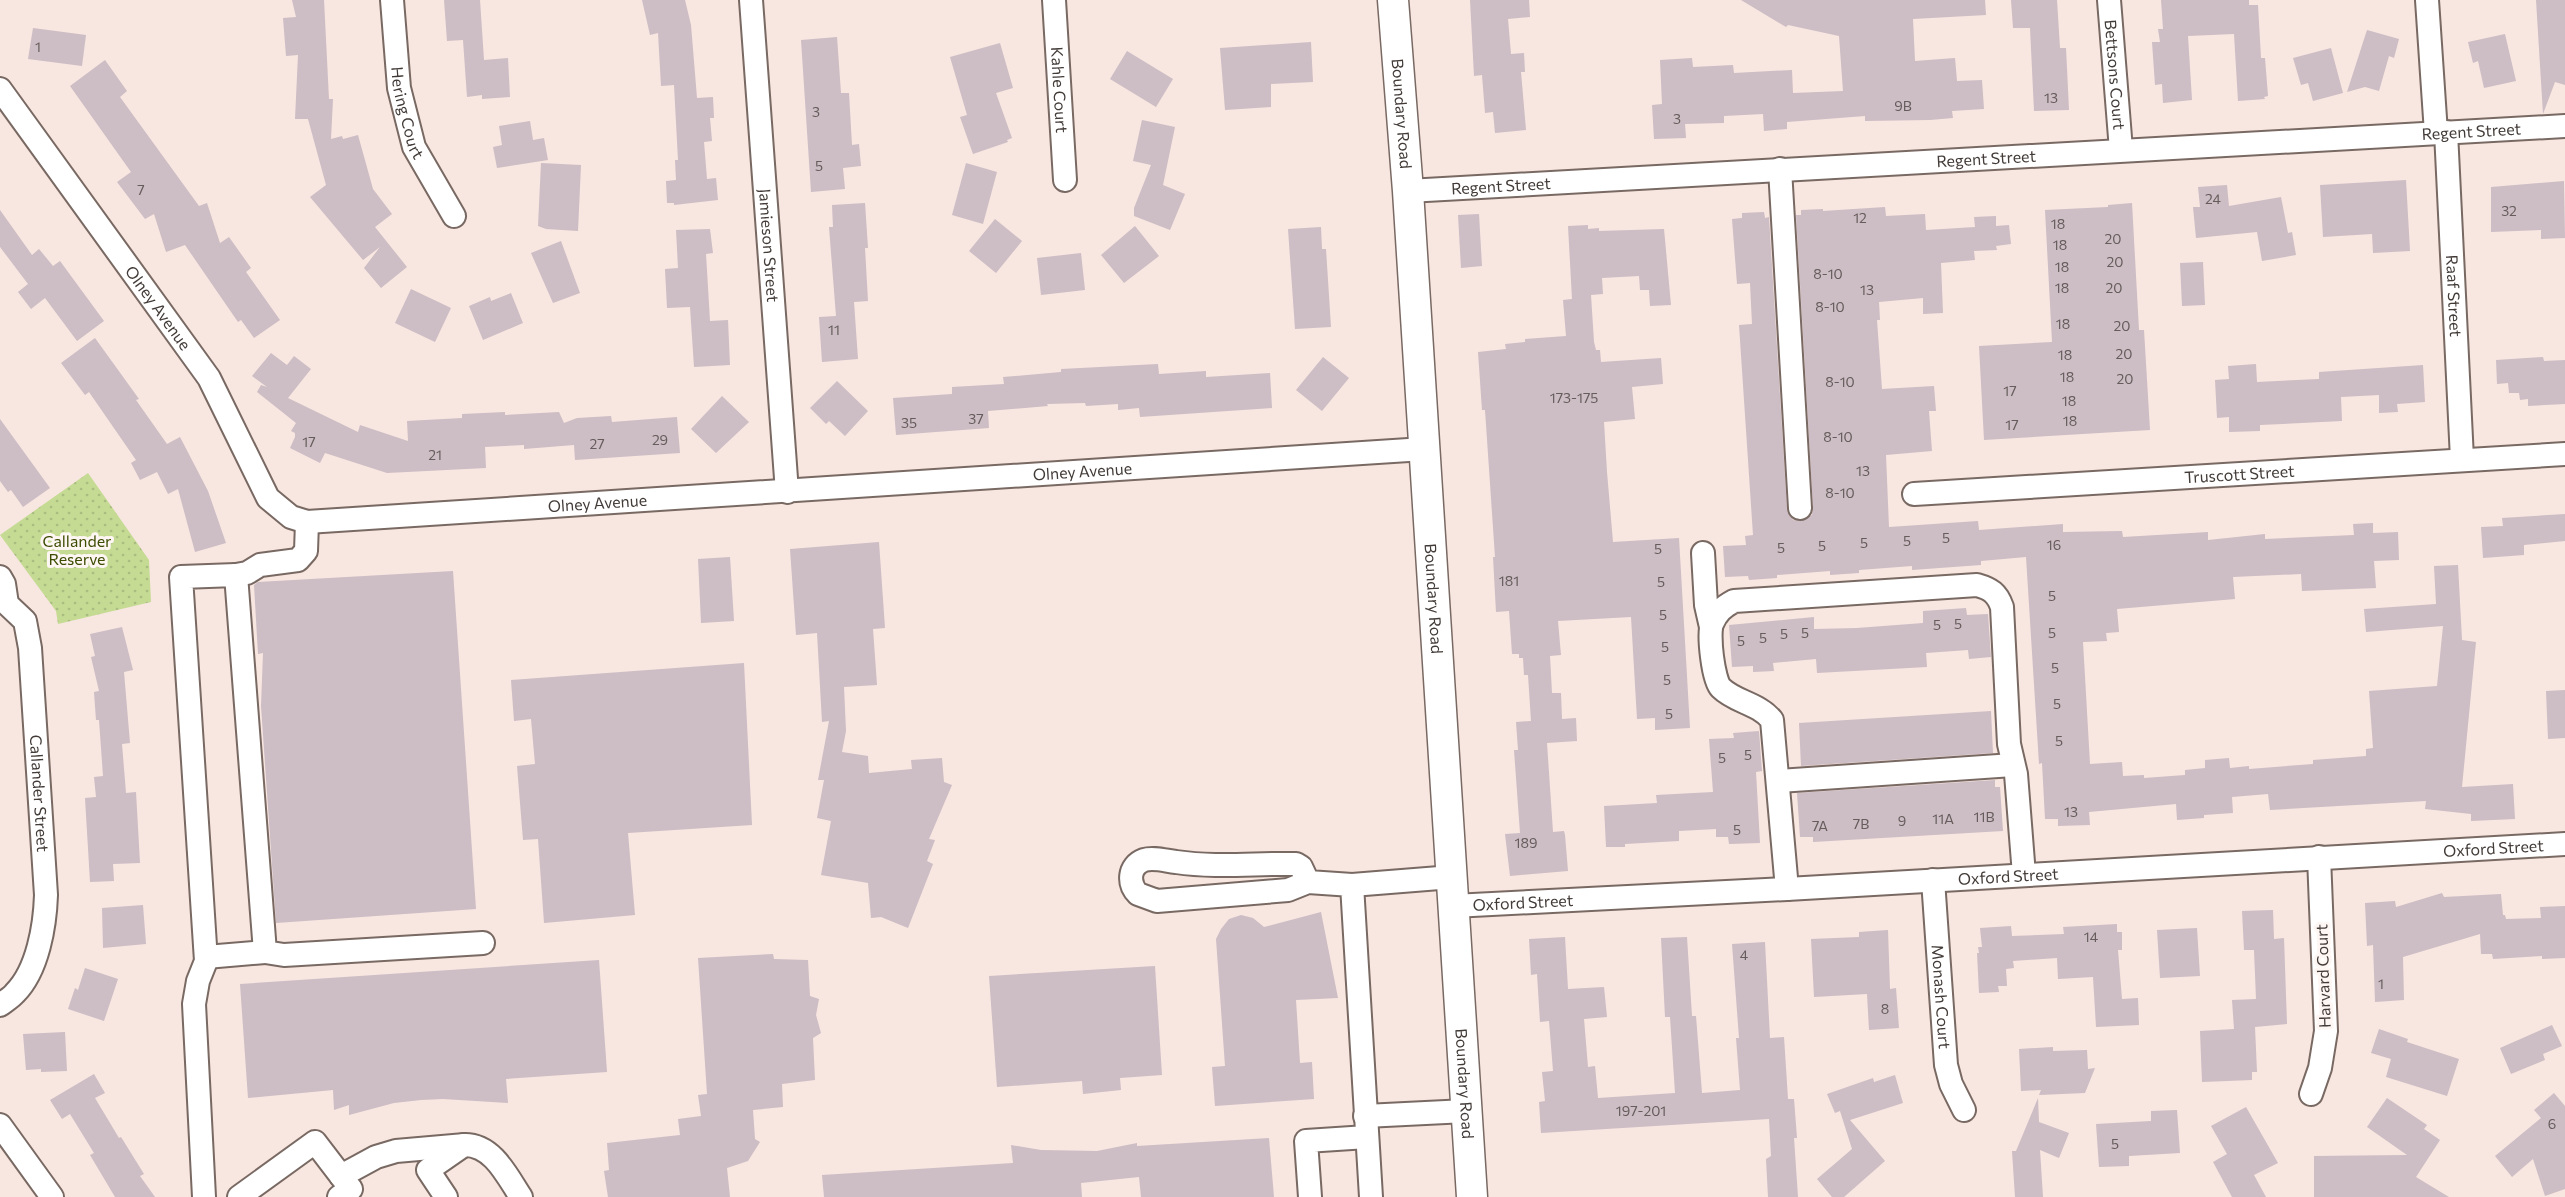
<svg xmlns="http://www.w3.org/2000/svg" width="2565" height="1197" font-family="Commissioner,sans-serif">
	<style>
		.green { fill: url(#green-dots) }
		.building { fill: #cdbdc5 }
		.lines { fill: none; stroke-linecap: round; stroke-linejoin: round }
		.minor-casing { stroke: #796963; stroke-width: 26 }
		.major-casing { stroke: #796963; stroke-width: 33 }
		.minor { stroke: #fff; stroke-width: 22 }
		.major { stroke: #fff; stroke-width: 30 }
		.labels { text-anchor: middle; stroke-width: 6; stroke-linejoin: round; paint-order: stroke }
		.number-label { font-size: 14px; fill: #655c5b }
		.street-label { font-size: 16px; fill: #423b38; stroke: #fdf6f3 }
		.park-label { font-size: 16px; fill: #3c4c00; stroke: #fdf6f3 }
	</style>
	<defs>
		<pattern id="green-dots" width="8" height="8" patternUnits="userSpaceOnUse" patternTransform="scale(1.5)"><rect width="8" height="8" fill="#c5db93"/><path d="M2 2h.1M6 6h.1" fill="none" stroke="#aabd80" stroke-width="1.8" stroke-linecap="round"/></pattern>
	</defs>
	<rect width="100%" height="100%" fill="#f8e6e0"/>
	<path class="green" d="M88,473L149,560L151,602L58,624L56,611L0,535Z"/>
	<g class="building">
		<path d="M292,0H324L329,99H333L331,139L342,136L343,139L358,135L373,189L392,214L375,227L407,267L381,288L364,268L380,247L363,260L310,197L326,185L308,119H295L298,55L286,56L283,18L296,17Z"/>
		<path d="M444,0H480L484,60L508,58L510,97L482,99V95L467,97L463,40L447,41Z"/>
		<path d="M642,0H685L691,25L697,98L713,97L714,118H710L712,141L704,142L707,179L716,178L718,200L674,205V203H667L666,181L676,180L675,160H678L674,85L661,86L658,33L650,35Z"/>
		<path d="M1470,0H1529L1530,17L1508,19L1511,54L1524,53L1525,72H1521L1526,130L1495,133L1493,112L1485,113L1482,75L1474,76Z"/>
		<path d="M1741,0H1985L1986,15L1913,19L1915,61L1955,58L1957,81L1982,80L1984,109L1952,111L1953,118L1930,120L1865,121V116L1787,122V129L1764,131L1763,114L1724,116V123L1685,124L1686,138L1654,139L1652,105L1662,104L1660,60L1692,58L1693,67L1733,65L1734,73L1792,70L1793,93L1843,91L1839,36L1788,25L1786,27Z"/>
		<path d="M2011,0H2057L2060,48H2066L2069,110L2034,111L2030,28H2013Z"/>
		<path d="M2161,0H2249V5H2258L2261,58H2265L2268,96L2264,97L2265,99L2238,101L2234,34L2188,36L2192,100L2163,103L2162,84L2155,85L2152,42H2160L2158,29H2163Z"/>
		<path d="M2536,0H2565V85L2555,82L2543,114Z"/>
		<path d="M33,28L86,35L82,66L28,59Z"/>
		<path d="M2367,30L2399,39L2394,58L2389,56L2379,91L2365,87L2347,92Z"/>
		<path d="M2505,34L2516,81L2484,88L2478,61L2473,63L2468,42Z"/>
		<path d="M837,37L841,93H849L852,145L859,144L861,166L843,168L845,189L811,192L801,40Z"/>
		<path d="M1311,42L1313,82L1271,84V107L1225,110L1220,48Z"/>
		<path d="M1000,43L1013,88L996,93L1012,138L1007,140L1008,142L973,154L960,117L967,115L950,57Z"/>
		<path d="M2331,48L2343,93L2313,101L2308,83L2301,85L2293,58Z"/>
		<path d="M1127,51L1173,79L1156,107L1110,79Z"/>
		<path d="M105,60L127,91L120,97L199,206L207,203L220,243L229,237L251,268L246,272L280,320L254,338L241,320L238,322L185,245L166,252L154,214L145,219L117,182L131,172L70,86Z"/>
		<path d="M1142,120L1175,127L1163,185L1185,194L1170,230L1134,216V208L1151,165L1133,161Z"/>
		<path d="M530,121L533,140L544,138L548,160L497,168L493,147L502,145L499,126Z"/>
		<path d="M541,163L581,165L578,231L546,229L538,226Z"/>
		<path d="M966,163L997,172L983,224L952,215Z"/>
		<path d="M2406,180L2410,251L2373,253L2372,234L2323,237L2320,185Z"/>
		<path d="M2564,181L2565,238L2541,239V230L2491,232V187Z"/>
		<path d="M2227,185L2229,206L2281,197L2288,233L2292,232L2296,255L2262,261L2257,232L2196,238L2193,207H2200L2198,187Z"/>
		<path d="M865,203L868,248H865L868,301L854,302L858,359L822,362L819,317L836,316L829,227H833L832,205Z"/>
		<path d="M2132,203L2139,330H2144L2150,430L1984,440L1979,346L2052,342L2045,210L2108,207V205Z"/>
		<path d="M1885,207L1886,216L1925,214L1926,230L1975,227L1974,217L1996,216V226L2009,225L2011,244L1996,246L1997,250L1974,251L1975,260L1941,263L1943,313L1923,314V298L1879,302L1880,320H1877L1882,389L1934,386L1936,411H1929L1932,451L1886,455L1889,527L1978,521L1979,530L2063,524V532L2122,531L2123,537L2208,532V540L2265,534V539L2354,535L2353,524L2373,523V533L2398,532L2399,560L2374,561L2376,588L2302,591L2301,574L2233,577L2235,599L2117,609L2119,632L2106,633L2107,641L2083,642L2090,764L2122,762L2123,776L2144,775V778L2185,775V770L2205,768V760L2229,758L2230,768L2249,766V769L2313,764V760L2366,756V749L2373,748L2369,691L2437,686L2443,626L2366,632L2364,609L2436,604L2434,566L2458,565L2462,640L2476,642L2462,787L2513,784L2515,819L2471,821V814L2425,809L2426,801L2270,810L2268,794L2232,797L2233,813L2204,815V818L2177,820L2176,804L2089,812L2090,825L2058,826V819H2045L2042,763L2039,764L2026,557L1981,561V565L1912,570V566L1859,570V573L1830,575V571L1777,575V578L1749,580L1748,576L1725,577L1723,546L1746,545L1745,536L1753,535L1739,325L1752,324L1750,283L1737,284L1732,219L1742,218V213L1764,212L1765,218L1769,217L1787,509L1793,520L1801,521L1812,515L1813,507L1796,215H1801V210L1823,209V211Z"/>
		<path d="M0,210L32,255L39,249L53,266L60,261L104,321L77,341L45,298L31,309L18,292L28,284L0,247Z"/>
		<path d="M1479,214L1482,266L1461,268L1458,215Z"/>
		<path d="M995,219L1022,241L996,273L969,251Z"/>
		<path d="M1588,225V229L1599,228V231L1664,229L1671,305L1650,306L1649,290H1640L1639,276L1602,278L1603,294L1591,295L1594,342L1596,350H1600L1601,362L1661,358L1663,384L1632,387L1635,419L1604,422L1607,472L1613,542L1679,538L1690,728L1655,730V718L1637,719L1631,617L1558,621L1561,655L1550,656L1552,693H1561L1562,719L1576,718L1577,741L1547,743L1553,832L1564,831L1565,835L1568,871L1510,876L1505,834L1520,833L1514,750H1518L1516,722L1531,721L1528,675H1524L1523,658H1519V654H1512L1509,611L1496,612L1493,557H1495L1485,410H1482L1478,352L1506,349L1505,344L1525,342V339L1566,336L1563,300L1572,299L1568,226Z"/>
		<path d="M1135,226L1159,256L1124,283L1101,255Z"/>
		<path d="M1321,227L1322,249H1326L1331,327L1295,329L1288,229Z"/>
		<path d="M710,229L713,253L706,254L710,321L728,320L730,365L694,367L690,307L667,308L665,269L678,268L676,230Z"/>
		<path d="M561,241L580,293L553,303L531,253Z"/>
		<path d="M1081,253L1085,290L1041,295L1037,258Z"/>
		<path d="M2203,262L2205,305L2182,306L2180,263Z"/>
		<path d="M411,289L451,308L435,342L395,323Z"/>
		<path d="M511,293L523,323L483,340L469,306L490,297L491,301Z"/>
		<path d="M95,338L139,399L136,400L167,444L180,437L208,491L226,543L195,552L178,489L168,494L157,472L140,480L131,463L136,460L89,392L85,395L61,363Z"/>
		<path d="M271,353L287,365L294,356L311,369L288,398L358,432L360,425L408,441L407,421L462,418V414L505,412V415L559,412L564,423L577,418L611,416L612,422L677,417L680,453L575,460L574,445L524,449V445L485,447L486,468L387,473L325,453L320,463L290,448L295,437V433L291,431L296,423L257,392L261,385L267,387L252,376Z"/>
		<path d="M1323,357L1349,378L1322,411L1296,390Z"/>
		<path d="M2543,357L2544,361L2565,360V404L2528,406V399L2520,400L2519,393H2509L2508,383L2497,384L2496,360Z"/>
		<path d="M1158,364L1159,374L1206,371V377L1270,373L1272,408L1140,417L1139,408L1118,410V404L1086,406L1085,403L1047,404L1048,406L988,411L989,428L896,435L893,398L952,394V387L1004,384L1003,377L1061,372V369Z"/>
		<path d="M2256,364L2257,382L2319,379V372L2423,365L2425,402L2397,404L2398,412L2379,413V395L2341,397L2342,421L2260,425V431L2229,432V417L2217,418L2215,380L2229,379L2228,366Z"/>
		<path d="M837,381L868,411L845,436L829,421L826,424L810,408Z"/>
		<path d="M722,396L749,422L716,453L691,429Z"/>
		<path d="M0,419L50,488L23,507L11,490L8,492L0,481Z"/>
		<path d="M2565,514V541L2524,545V555L2483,558L2481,527L2503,526L2502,518Z"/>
		<path d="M879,542L885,628L873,629L877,685L844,687L846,731L842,752L868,756L869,773L912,769L911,760L942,758L944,782L952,785L929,839L935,840L927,861L933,864L908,928L881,917L871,918L868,883L821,875L831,821L817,818L824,780H818L829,721L822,722L817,633L796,635L790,549Z"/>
		<path d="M730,557L734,621L701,623L698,559Z"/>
		<path d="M453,571L476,909L276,923L261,706L263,653L258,654L254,585L258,582Z"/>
		<path d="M1966,608L1967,615L1988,614L1991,657L1969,659L1968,650L1926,653L1927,667L1817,673L1816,659L1773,663L1774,671L1753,672V666L1732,667L1729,625L1814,617V629L1857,628L1923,623V611Z"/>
		<path d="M122,627L133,670L124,672L130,743L122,744L126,793L136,792L140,863L113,864L114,881L90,882L85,798L96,797L94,777L103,776L99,720H96L94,692L99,691L91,657L95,656L90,634Z"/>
		<path d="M744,663L752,825L628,833L635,915L544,923L538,839L523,840L517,766L535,764L531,719L514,721L511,680Z"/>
		<path d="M2565,690V738L2548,739L2546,691Z"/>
		<path d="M1991,711L1993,753L1801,766L1799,723Z"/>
		<path d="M1759,731L1762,771L1756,772L1760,843L1729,844L1728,837H1716V829L1679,831V841L1625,844V847H1606L1604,806L1657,803L1656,795L1713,792L1709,739L1734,738L1733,733Z"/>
		<path d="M1995,780V787H2000L2003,831L1813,842V837H1800L1797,793Z"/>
		<path d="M2442,893L2444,897L2501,894L2503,915H2505L2506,919L2541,918L2540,907L2565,906V958L2542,959V956L2493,959L2492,954H2481L2480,934L2403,957L2404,1000L2375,1002L2373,945L2367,946L2365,903L2395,901L2396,907Z"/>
		<path d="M143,905L146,944L103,948L102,908Z"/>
		<path d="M2273,910L2274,939L2284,938L2287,1024L2255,1027L2257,1072H2252V1080L2202,1082L2200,1031L2234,1029L2232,1000L2256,999L2254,950H2244L2242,911Z"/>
		<path d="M1321,912L1338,998L1296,1000L1300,1063L1312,1062L1314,1099L1215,1106L1212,1067L1225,1066L1216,939L1221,929L1229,919L1241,915L1253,918L1264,927Z"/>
		<path d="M2117,924V932H2122V950H2118L2122,999L2138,998L2139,1025L2096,1027L2093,977L2058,979L2057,958L2013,961L2014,968L2006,969L2007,986H1998L1999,992L1979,993L1977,953H1979L1978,947H1982L1980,928L2011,926L2012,936L2064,934L2063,927Z"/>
		<path d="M2197,928L2200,976L2160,978L2157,930Z"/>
		<path d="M1888,930L1890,989L1896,988L1899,1028L1869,1030L1867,994L1814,997L1811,939L1859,937V932Z"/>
		<path d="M1565,937L1568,989L1604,987L1607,1017L1584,1019L1588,1067L1595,1066L1598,1098L1675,1093L1670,1017H1665L1661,938L1687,937L1692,1016H1696L1702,1093L1740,1090L1736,1038H1739L1732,944L1765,942L1770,1038L1784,1037L1788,1099H1794L1797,1138H1794L1798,1197H1768L1766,1159L1771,1156L1769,1119L1541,1133L1539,1102L1545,1101L1542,1072L1553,1071L1549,1021L1540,1022L1537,974L1531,975L1529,939Z"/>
		<path d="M773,954L774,959L808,960L810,996L819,999L816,1015L821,1033L813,1038L815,1080L782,1084L783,1107L753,1110L755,1139L760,1142L748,1161L727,1168L730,1197H608L604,1171L609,1170L607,1143L680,1135L678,1119L701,1116L698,1095L707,1094L698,958Z"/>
		<path d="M599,960L607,1072L506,1079L508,1103L443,1099L421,1100L394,1103L349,1115V1105L334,1110L333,1090L248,1098L240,984Z"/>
		<path d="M1155,966L1162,1075L1120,1078L1121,1090L1083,1094L1082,1081L997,1087L989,976Z"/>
		<path d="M85,968L118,979L104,1021L68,1009L75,988L78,990Z"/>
		<path d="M2552,1025L2562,1046L2543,1054L2545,1060L2511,1074L2500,1048Z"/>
		<path d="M2379,1029L2408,1039L2407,1042L2459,1059L2447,1096L2386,1077L2391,1059L2371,1053Z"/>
		<path d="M65,1032L67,1071L41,1072V1069L26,1070L23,1034Z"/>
		<path d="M2053,1047V1051L2087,1050L2088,1069L2095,1068L2085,1093L2039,1095L2041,1090L2021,1091L2019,1049Z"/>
		<path d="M94,1074L105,1093L95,1098L119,1138L121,1137L144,1174L140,1176L155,1197H115L90,1155L94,1153L70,1114L62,1119L50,1100Z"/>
		<path d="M1895,1075L1903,1103L1850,1120L1885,1161L1844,1197H1832L1817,1179L1852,1149L1840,1111L1835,1113L1827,1094L1873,1078L1874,1082Z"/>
		<path d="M2554,1093L2565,1106V1189L2545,1196L2533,1159L2512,1177L2495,1156L2541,1118L2534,1110Z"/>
		<path d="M2038,1098L2039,1122L2069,1133L2059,1158L2040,1150L2043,1197H2015L2012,1151H2016Z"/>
		<path d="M2387,1098L2427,1125L2424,1129L2440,1140L2416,1177L2449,1197H2314V1156L2407,1155L2367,1127Z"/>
		<path d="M2246,1107L2278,1163L2254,1175L2266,1197H2232L2213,1162L2227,1154L2211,1126Z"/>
		<path d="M2177,1110L2180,1153L2129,1156V1166L2099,1167L2096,1124L2151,1121V1111Z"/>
		<path d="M1269,1138L1274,1197H1141L1139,1177L1081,1183L1082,1197H824L822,1175L1013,1163L1011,1145L1041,1150L1097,1151L1137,1143V1146Z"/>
	</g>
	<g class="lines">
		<g class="minor-casing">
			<g id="minor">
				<path id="s1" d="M392,0L399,88L414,147L454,216"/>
				<path id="s2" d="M751,0L787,492"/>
				<path id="s3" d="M1054,0L1065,180"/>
				<path id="s4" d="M2109,0L2121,150"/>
				<path d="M2427,0L2436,133"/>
				<path id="s5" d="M0,89L209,378L268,498L291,517L307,522L1424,449"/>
				<path id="s6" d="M2446,132L2462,459"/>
				<path d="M1780,169L1800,508"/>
				<path id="s7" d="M1408,191L2565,126"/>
				<path id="s8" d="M1914,494L2565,454"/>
				<path d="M1703,553L1706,605L1711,627"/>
				<path d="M236,575L247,573L260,565L298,560L306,551L307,522"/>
				<path id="s9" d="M0,577L4,584L7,604L25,621L30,648L46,895C45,925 38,970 15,993C11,998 5,1001 0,1005"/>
				<path d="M1779,781L2013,765"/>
				<path id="s10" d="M1933,880L1946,1065L1951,1084L1964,1110"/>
				<path d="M1308,882L1301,867L1296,864C1256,863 1217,868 1176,862C1166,861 1154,857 1144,860C1128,866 1128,884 1138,894L1157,901L1288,890L1308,882L1352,885L1371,1197"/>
				<path d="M1352,885L1452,877"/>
				<path d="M1787,889L1772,720C1758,703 1735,702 1721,688C1713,680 1708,634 1712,624C1717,612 1723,607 1734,601L1977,585C1991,589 1997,593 2002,607L2009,744L2016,774L2024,875"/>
				<path id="s11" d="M1453,906L1787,889L2565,844"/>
				<path d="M206,957L265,952"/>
				<path d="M2311,1094L2320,1068L2326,1031L2319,857"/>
				<path d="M1365,1116L1466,1111"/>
				<path d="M0,1125L52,1197"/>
				<path d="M204,1197L194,1004L198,981L206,961L181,577L236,575L265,952L284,955L483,943"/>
				<path d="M239,1197L315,1142L341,1176L376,1157L396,1151L465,1145C493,1145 507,1176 521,1197"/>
				<path d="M339,1197L351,1189L341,1176"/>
				<path d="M446,1197L428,1170L464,1145"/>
				<path d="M1310,1197L1306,1141L1367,1137"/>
			</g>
		</g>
		<g class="major-casing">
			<g id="major">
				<path id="s12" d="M1393,0L1408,191L1472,1197"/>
			</g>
		</g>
		<use href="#minor" class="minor"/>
		<use href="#major" class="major"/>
	</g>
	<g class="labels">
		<g class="number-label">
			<text x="38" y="52">1</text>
			<text x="2051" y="103">13</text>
			<text x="1903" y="111">9B</text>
			<text x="816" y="117">3</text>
			<text x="1677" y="124">3</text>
			<text x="819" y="171">5</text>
			<text x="141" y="195">7</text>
			<text x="2213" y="204">24</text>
			<text x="2509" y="216">32</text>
			<text x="1860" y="223">12</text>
			<text x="2058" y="229">18</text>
			<text x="2113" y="244">20</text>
			<text x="2060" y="250">18</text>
			<text x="2115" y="267">20</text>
			<text x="2062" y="272">18</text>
			<text x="1828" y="279">8-10</text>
			<text x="2062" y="293">18</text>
			<text x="2114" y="293">20</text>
			<text x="1867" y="295">13</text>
			<text x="1830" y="312">8-10</text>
			<text x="2063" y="329">18</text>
			<text x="2122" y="331">20</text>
			<text x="834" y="335">11</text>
			<text x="2124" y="359">20</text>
			<text x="2065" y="360">18</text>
			<text x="2067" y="382">18</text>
			<text x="2125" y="384">20</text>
			<text x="1840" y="387">8-10</text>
			<text x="2010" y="396">17</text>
			<text x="1574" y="403">173-175</text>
			<text x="2069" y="406">18</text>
			<text x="976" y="424">37</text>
			<text x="2070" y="426">18</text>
			<text x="909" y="428">35</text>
			<text x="2012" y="430">17</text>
			<text x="1838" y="442">8-10</text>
			<text x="660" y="445">29</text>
			<text x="309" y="447">17</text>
			<text x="597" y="449">27</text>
			<text x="435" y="460">21</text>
			<text x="1863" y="476">13</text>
			<text x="1840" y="498">8-10</text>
			<text x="1946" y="543">5</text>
			<text x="1907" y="546">5</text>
			<text x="1864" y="548">5</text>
			<text x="2054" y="550">16</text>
			<text x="1822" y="551">5</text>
			<text x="1781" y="553">5</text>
			<text x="1658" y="554">5</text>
			<text x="1509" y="586">181</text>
			<text x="1661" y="587">5</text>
			<text x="2052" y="601">5</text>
			<text x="1663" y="620">5</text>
			<text x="1958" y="629">5</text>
			<text x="1937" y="630">5</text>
			<text x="1805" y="638">5</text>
			<text x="2052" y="638">5</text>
			<text x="1784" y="639">5</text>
			<text x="1763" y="643">5</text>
			<text x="1741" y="646">5</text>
			<text x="1665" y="652">5</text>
			<text x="2055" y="673">5</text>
			<text x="1667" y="685">5</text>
			<text x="2057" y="709">5</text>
			<text x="1669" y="719">5</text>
			<text x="2059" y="746">5</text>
			<text x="1748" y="760">5</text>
			<text x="1722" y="763">5</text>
			<text x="2071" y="817">13</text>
			<text x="1984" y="822">11B</text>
			<text x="1943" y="824">11A</text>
			<text x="1902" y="826">9</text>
			<text x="1861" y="829">7B</text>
			<text x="1820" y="831">7A</text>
			<text x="1737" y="835">5</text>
			<text x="1526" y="848">189</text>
			<text x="2091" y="942">14</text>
			<text x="1744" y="960">4</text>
			<text x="2381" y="989">1</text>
			<text x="1885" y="1014">8</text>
			<text x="1641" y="1116">197-201</text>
			<text x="2552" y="1129">6</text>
			<text x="2115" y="1149">5</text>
		</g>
		<g class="street-label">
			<text dy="6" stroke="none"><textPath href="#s4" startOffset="75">Bettsons Court</textPath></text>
			<text dy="6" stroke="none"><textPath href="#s3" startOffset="90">Kahle Court</textPath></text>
			<text dy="6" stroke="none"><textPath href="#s1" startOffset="114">Hering Court</textPath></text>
			<text dy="6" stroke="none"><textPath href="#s12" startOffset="114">Boundary Road</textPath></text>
			<text dy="6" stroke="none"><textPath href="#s7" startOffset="1065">Regent Street</textPath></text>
			<text dy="6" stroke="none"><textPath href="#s7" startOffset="579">Regent Street</textPath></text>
			<text dy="6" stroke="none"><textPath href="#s7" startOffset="93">Regent Street</textPath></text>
			<text dy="6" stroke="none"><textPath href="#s2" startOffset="246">Jamieson Street</textPath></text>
			<text dy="6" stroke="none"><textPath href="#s6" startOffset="164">Raaf Street</textPath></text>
			<text dy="6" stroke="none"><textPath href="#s5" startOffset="270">Olney Avenue</textPath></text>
			<text dy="6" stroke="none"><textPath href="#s5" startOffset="1314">Olney Avenue</textPath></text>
			<text dy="6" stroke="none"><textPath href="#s8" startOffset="326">Truscott Street</textPath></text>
			<text dy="6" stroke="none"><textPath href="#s5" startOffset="828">Olney Avenue</textPath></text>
			<text dy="6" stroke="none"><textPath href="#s12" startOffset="600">Boundary Road</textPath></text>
			<text dy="6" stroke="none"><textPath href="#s9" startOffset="226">Callander Street</textPath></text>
			<text dy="6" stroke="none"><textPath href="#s11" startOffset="1042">Oxford Street</textPath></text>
			<text dy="6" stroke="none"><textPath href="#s11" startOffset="556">Oxford Street</textPath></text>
			<text dy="6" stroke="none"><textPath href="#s11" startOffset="70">Oxford Street</textPath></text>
			<text transform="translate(2323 976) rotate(-92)" y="6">Harvard Court</text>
			<text dy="6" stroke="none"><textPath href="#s10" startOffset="117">Monash Court</textPath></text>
			<text dy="6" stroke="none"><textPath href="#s12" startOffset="1086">Boundary Road</textPath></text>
		</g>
		<g class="park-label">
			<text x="77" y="547">Callander<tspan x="77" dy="18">Reserve</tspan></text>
		</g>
	</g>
</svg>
